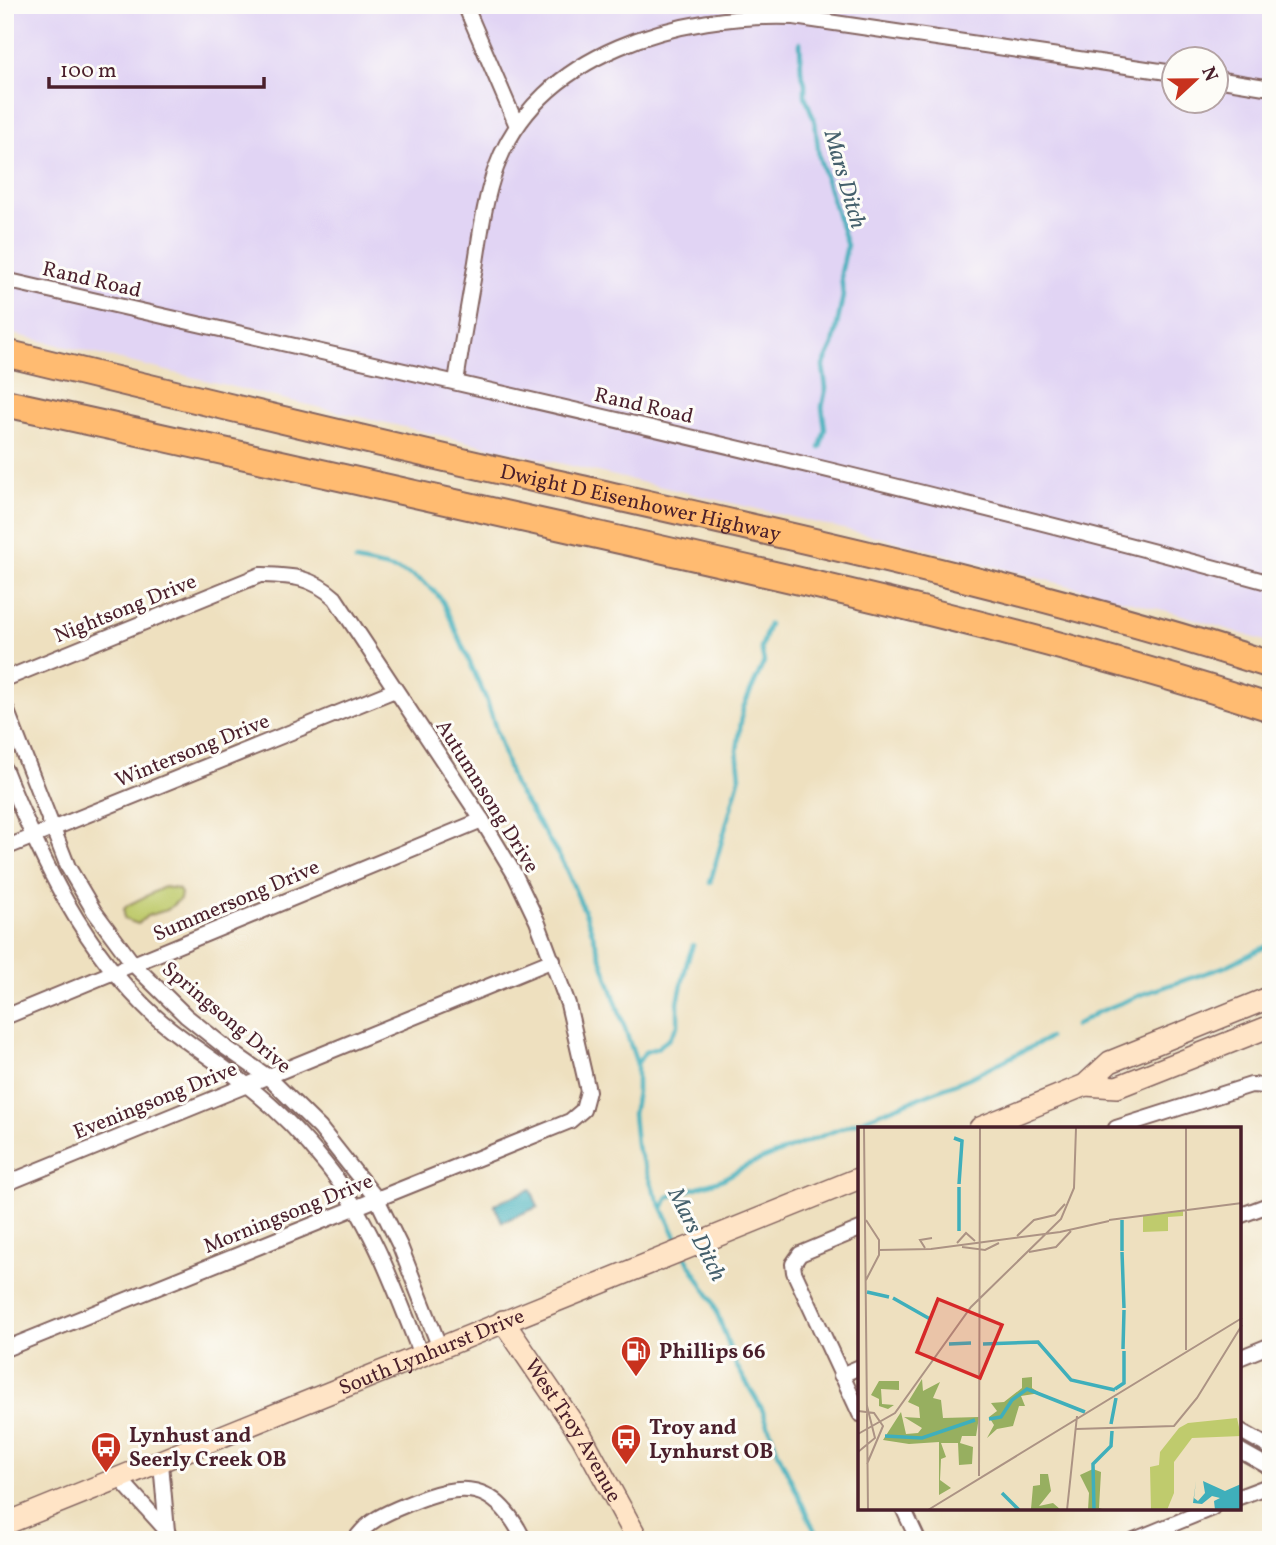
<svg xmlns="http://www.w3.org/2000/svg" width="1276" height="1545" font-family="Vollkorn,serif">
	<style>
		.built { fill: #e1d4f4; fill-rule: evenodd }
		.green { fill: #bfcb6d; stroke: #84754c; stroke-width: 2 }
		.water { fill: #3fafbb; stroke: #446773; stroke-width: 2 }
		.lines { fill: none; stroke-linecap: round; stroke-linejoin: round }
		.stream { stroke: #3fafbb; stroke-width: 4.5 }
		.street-casing { stroke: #83635f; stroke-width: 18 }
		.secondary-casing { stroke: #83635f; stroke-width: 24 }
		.highway-casing { stroke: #83635f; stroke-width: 30 }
		.street { stroke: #fff; stroke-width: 14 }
		.secondary { stroke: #ffe4c6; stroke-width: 21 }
		.highway { stroke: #ffbb71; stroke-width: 26 }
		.labels { text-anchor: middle; stroke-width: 6; stroke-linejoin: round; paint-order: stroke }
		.street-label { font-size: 21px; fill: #4a1f2b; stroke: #fdfcf7 }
		.poi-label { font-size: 21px; font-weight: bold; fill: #4a1f2b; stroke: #fdfcf7; text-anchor: start }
		.water-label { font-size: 23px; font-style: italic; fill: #45606c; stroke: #fdfcf7 }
		.inset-river { fill: none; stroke: #3fafbb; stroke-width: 3.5 }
		.inset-road { fill: none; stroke: #ac9384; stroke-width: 2 }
		.view { fill: #d62828; fill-opacity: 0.15; stroke: #d62828; stroke-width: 3.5 }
		.inset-edge { fill: none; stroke: #4a1f2b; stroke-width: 3.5 }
	</style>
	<rect width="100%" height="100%" fill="#fdfcf7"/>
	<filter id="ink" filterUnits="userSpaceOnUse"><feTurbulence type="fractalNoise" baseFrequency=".0143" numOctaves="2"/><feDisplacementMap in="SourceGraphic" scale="14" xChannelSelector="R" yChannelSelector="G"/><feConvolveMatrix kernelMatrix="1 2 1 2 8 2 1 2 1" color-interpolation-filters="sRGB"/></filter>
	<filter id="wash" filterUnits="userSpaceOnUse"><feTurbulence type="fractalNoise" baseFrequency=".00686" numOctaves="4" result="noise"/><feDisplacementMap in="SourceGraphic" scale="28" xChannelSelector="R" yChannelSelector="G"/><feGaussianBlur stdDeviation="1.57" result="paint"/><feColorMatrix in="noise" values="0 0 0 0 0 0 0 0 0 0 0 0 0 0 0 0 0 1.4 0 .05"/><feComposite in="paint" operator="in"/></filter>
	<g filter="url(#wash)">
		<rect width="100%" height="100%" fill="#eee0bf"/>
		<path class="built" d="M5,5H1271V643L1179,614L891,540L283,399L5,332ZM1174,60H1216V102H1174Z"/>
		<path class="green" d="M164,887L178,889L181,893L180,899L167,910L147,916L138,924L124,919V909L128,905Z"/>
		<path class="water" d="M531,1189L538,1207L502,1222L494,1204Z"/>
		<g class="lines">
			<g class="stream">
				<path d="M800,42L801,71L805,83V96L815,122L819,157L847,246L841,273L843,296L833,345L823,366L826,388L822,407L825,429L820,448"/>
				<path d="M356,561C391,569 421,570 443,602L487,701L513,783L564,864L588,920L637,1064"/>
				<path d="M710,883L740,776L737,750L743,708L764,662L761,648L769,624"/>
				<path d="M1075,1026L1096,1013L1143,994L1224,967L1271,944"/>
				<path d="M663,1208L668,1197L723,1179L748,1165L969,1078L1049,1038"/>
				<path d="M680,1245L654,1191L636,1144L633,1114L637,1092V1064L645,1052L657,1048L669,1039L678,1025V1002L687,962L693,945"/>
				<path d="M685,1256L713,1302L736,1365L762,1409L778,1452L819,1540"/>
			</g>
		</g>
	</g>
	<g filter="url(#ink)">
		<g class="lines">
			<g class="street-casing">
				<g id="street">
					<path d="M465,5L517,126"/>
					<path d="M1216,79L1271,88"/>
					<path d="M5,280C428,377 852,469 1271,583"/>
					<path d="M456,382C462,342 469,302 476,262C481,230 485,198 496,168C538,51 682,13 794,17L1174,73"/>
					<path d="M5,679L260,575C292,576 311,576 335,598L482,820L515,875L537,921L568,1004L588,1091L583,1110L570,1121L5,1349"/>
					<path d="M5,706L68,867L94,911L134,965L186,1016L225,1047L268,1077L320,1128L354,1171L377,1199L400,1246L440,1348"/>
					<path d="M5,770C41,860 83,950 156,1017C185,1043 219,1062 249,1087C278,1110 304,1137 327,1166C371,1221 396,1291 421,1355"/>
					<path d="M5,848L395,690"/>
					<path d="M5,1017L482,820"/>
					<path d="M1116,1128L1251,1085L1265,1086L1271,1089"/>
					<path d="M5,1184L553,960"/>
					<path d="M1239,1216L1271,1204"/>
					<path d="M860,1229L800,1254L793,1264L794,1272L860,1414"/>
					<path d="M1239,1358L1271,1345"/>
					<path d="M841,1375L860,1367"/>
					<path d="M1239,1430L1271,1448"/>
					<path d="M1239,1450L1271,1468"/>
					<path d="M161,1463L167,1531L171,1540"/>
					<path d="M120,1479L167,1531"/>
					<path d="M1239,1497L1271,1485"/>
					<path d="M903,1508L918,1540"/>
					<path d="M355,1540C368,1520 386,1513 408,1504C463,1481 495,1481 524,1540"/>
					<path d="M1134,1540L1212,1508"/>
				</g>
			</g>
			<g class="secondary-casing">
				<g id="secondary">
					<path d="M1085,1085L1117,1087L1271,1026"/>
					<path d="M980,1128L1085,1085L1110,1062L1271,997"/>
					<path id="s1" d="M503,1321L582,1437L638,1540"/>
					<path id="s2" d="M5,1524L860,1178"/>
				</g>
			</g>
			<g class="highway-casing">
				<g id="highway">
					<path id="s3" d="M5,353C194,399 383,445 573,487C807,540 1042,591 1271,665"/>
					<path d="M5,403C197,444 388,489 580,531C812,583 1045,635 1271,708"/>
				</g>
			</g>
			<use href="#street" class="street"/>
			<use href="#secondary" class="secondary"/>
			<use href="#highway" class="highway"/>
		</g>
	</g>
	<defs>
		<g id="fuel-pin" transform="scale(1.575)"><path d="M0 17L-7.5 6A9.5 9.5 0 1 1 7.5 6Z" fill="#c8321e" stroke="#fdfcf7"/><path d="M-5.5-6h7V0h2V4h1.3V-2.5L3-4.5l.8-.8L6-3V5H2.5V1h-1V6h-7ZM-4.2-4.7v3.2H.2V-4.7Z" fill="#fff"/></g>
		<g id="bus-pin" transform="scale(1.575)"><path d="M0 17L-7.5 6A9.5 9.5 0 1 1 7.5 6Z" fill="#c8321e" stroke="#fdfcf7"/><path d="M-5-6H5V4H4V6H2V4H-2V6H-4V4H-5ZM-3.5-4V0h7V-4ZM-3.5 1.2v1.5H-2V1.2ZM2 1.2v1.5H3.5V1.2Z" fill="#fff"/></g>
	</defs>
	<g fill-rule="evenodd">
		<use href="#fuel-pin" x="636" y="1351"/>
		<use href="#bus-pin" x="626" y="1439"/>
		<use href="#bus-pin" x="106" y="1447"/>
	</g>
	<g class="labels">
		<g class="street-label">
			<text transform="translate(92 279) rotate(13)" y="7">Rand Road</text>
			<text transform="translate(644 405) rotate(13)" y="7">Rand Road</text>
			<text dy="7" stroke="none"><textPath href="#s3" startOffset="653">Dwight D Eisenhower Highway</textPath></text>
			<text transform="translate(125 608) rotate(-22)" y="7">Nightsong Drive</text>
			<text transform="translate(192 750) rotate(-22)" y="7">Wintersong Drive</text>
			<text transform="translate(488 796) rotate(58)" y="7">Autumnsong Drive</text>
			<text transform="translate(236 900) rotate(-23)" y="7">Summersong Drive</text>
			<text transform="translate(227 1017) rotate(40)" y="7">Springsong Drive</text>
			<text transform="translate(155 1100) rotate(-22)" y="7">Eveningsong Drive</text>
			<text transform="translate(288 1213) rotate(-22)" y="7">Morningsong Drive</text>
			<text dy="7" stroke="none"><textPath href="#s2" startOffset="460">South Lynhurst Drive</textPath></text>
			<text dy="7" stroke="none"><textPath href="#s1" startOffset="130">West Troy Avenue</textPath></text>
		</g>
		<g class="poi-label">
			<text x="659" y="1358">Phillips 66</text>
			<text x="649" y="1434">Troy and<tspan x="649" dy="24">Lynhurst OB</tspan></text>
			<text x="129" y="1442">Lynhust and<tspan x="129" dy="24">Seerly Creek OB</tspan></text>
		</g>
		<g class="water-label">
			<text transform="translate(846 179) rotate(74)" y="8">Mars Ditch</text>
			<text transform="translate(698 1234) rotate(63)" y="8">Mars Ditch</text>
		</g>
	</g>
	<g transform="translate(858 1127)">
		<rect width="383" height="383" fill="#eee0bf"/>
		<path d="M325,84V89L310,90V104L285,105V89ZM379,291L383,309L334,311L316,335V366L309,383H293L292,340L301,338L302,325L321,301L330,296Z" fill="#bfcb6d"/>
		<path d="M174,250V261L182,266L163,269L167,279H161L155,299L139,302L129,311L136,298L131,290L139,284L133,276L146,275L164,261V251ZM64,252L65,264L82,255L75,271L83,273L85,291L121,290L118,309H104L102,316L115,320L114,337L101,338L100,316H83L88,330L83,332L82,353L93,361L81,368V315L51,317L25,313L43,285L48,307L60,306L64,301L46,290L62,291L61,280L50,275ZM21,254H41V263L23,262L24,277L36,278L30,282L21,279V272L13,268ZM235,342L243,345L241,381L248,383H230L231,366L222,348ZM182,347H190L193,364L181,379L195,376L203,383L173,382L175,359L182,358Z" fill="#97af60"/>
		<path d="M338,354L336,371L340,374L347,366L345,354L367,364L383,357V383H357L356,374L362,371L354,369L344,377L335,376Z" fill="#3fafbb"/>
		<path class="inset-river" d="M96,11L104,14L101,57M101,60V104M264,124V93M264,125L266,181M9,165L31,170M35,171L72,192M91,217L113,216M125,217L180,215L213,253L257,263M265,222L266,183M257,262L266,256V224M131,292L143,290L154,273L169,262L227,285M253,297L258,271M27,309L64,311L117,293M144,366L161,383M236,383L235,337L253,319L254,304"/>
		<path class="inset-road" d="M6,1L10,383M328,1V223M8,93L21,113V128L8,153M251,93L384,76M159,109L176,93L197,88L207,77M99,116L108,106L117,114M104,120L127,123L141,116M67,121L62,113L74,111M21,123L73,122L202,105L251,94M171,125L198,120L213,104M0,284L16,286L25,299L9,337M218,302L316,299L339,271L384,198M0,307L37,286L113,180L203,92L216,61L218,1M0,325L17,311L9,279M121,349L122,1M70,383L384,191M209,383L219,289"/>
		<path class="view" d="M80,172L144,198L122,251L59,225Z"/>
		<rect width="383" height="383" class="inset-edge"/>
	</g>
	<rect width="1276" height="1545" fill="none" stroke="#fdfcf7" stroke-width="28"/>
	<g transform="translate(1195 80) rotate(68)"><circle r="33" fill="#fdfcf7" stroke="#b5a4a5" stroke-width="2"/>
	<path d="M0-5L12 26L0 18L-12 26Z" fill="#c8321e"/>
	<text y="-10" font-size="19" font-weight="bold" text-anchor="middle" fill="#4a1f2b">N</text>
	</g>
	<path d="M49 77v10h215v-10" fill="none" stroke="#4a1f2b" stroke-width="3.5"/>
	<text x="60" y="77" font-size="21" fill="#4a1f2b" stroke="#fdfcf7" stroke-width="5" paint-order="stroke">100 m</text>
</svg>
